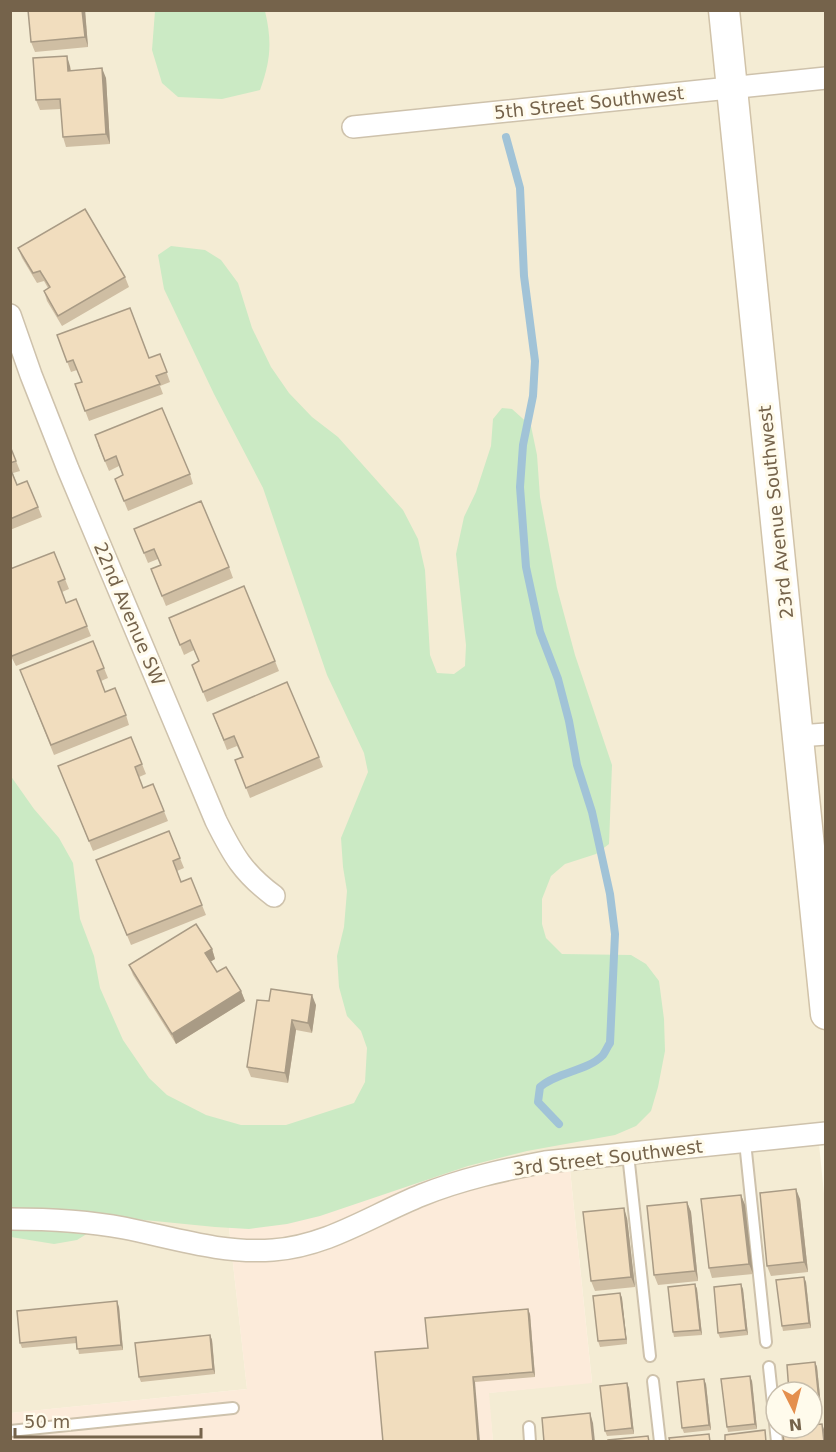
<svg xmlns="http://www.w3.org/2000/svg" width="836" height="1452" font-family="'DejaVu Sans',sans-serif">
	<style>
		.residential { fill: #f4ecd4; fill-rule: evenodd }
		.commercial { fill: #fcebda }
		.green { fill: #cbeac4 }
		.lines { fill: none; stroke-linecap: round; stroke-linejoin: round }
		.stream { stroke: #a1c3d7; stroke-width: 8 }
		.lane-casing { stroke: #cec2ac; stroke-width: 14 }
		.street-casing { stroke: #cec2ac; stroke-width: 24 }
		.secondary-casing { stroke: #d1c3a9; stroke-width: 33 }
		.lane { stroke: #fff; stroke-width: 10 }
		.street { stroke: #fff; stroke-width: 21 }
		.secondary { stroke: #fff; stroke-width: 30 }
		.wall { fill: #cfbea3 }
		.shaded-wall { fill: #a99b85 }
		.building { fill: #f1ddbe; stroke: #a99b85; stroke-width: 1.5 }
		.labels { text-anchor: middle; stroke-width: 6; stroke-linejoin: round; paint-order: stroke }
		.street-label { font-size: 18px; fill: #75634b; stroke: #fffbec }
	</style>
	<rect width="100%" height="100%" fill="#fcf8e6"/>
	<path class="residential" d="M10,11H825L826,1133L818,1134L826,1214L825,1441H493L488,1393L592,1382L569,1160L225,1192L247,1389L11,1413ZM776,1392H812V1428H776Z"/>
	<path class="commercial" d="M569,1160L592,1383L489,1393L493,1441H11L10,1413L247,1389L225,1192Z"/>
	<g class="green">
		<path d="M155,11H265C272,41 271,60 260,90L222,99L178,97L162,83L152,50Z"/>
		<path d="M171,246L205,250L221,260L238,283L252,328L271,367L289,393L312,417L338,437L403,510L418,539L425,570L430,655L437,673L454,674L465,666L466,645L456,554L464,517L476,492L491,446L493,419L502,408L512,409L531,426L537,455L540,497L557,588L575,655L612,765L609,844L596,854L565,864L551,876L542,899V924L546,938L562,954L631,955L646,964L659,981L664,1019L665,1051L658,1087L651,1111L636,1126L615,1135L527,1151L468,1166L320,1216L287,1224L249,1229L215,1227L114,1217L77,1240L54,1244L11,1237L10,775L34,809L59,838L73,863L80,919L94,956L100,988L123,1040L149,1078L167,1095L206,1115L241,1125H286L354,1103L365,1082L367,1048L361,1031L347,1016L339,987L337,956L344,927L347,891L343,867L341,838L368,772L364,753L327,675L263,488L214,394L164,289L158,255Z"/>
	</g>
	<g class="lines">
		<path class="stream" d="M506,137L520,188L524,276L535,361L533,396L523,445L520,487L526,567L540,632L558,679L569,721L577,765L592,812L610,894L615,934L610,1043C607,1047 605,1053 602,1056C587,1071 557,1072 540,1087L538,1102L559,1124"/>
		<g class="lane-casing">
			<g id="lane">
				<path d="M745,1142L766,1342"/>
				<path d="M628,1154L650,1356"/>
				<path d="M769,1367L777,1442"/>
				<path d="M653,1381L660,1442"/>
				<path d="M529,1427L530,1442"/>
				<path d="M10,1431L233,1408"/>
			</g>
		</g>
		<g class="street-casing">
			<g id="street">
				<path d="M353,127L826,78"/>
				<path d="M10,315L31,375L68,469L216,821C233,855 243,873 274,896"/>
				<path d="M799,736L826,734"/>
				<path d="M10,1219C48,1219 87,1221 124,1228C174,1238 222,1254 273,1250C328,1246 372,1215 422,1195C462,1179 503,1170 545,1162L826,1133"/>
			</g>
		</g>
		<g class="secondary-casing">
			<path id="secondary" d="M724,10L826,1014"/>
		</g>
		<use href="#lane" class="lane"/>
		<use href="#street" class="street"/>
		<use href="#secondary" class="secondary"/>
	</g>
	<g class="wall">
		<path d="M85,10L88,47L35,52L31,42Z"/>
		<path d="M70,66L71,70L106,78L110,144L66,147L63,137L61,109L40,110L36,100Z"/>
		<path d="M18,248L125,277L129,287L62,326L47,301L44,291L48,288L44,281L37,283L22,258Z"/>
		<path d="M57,335L149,358L160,354L170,382L160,386L163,394L89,421L75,384L82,382L77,370L71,372Z"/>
		<path d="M98,445L190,474L193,484L128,511L115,479L123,475L119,466L109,471Z"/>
		<path d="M10,446L20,471L13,473L17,485L38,507L42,517L10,530Z"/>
		<path d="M134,529L229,567L233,578L166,606L151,569L160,565L158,559L148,563Z"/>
		<path d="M54,552L69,589L62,592L66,603L76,599L91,636L16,666L10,654Z"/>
		<path d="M169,618L275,661L279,671L207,702L192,665L199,661L194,650L184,655Z"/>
		<path d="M93,641L108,678L101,681L105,692L126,715L129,725L54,755L24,680Z"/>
		<path d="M213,714L319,757L323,767L250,798L235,760L242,757L237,746L227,750Z"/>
		<path d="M142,764L146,774L139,777L143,788L153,784L168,821L93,851L62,776Z"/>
		<path d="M169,831L184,868L177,871L181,882L191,878L206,915L131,945L100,870Z"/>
		<path d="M212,949L215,959L210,962L217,972L241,991L245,1001L176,1044L133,975L129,965Z"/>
		<path d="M269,1001L316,1005L312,1033L296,1030L288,1083L251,1077L247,1067Z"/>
		<path d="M741,1195L745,1205L753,1274L712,1278L709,1268Z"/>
		<path d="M800,1199L808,1272L771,1276L767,1266Z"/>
		<path d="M687,1202L691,1212L698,1281L658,1285L654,1275Z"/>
		<path d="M627,1218L635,1287L595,1291L591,1281Z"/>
		<path d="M806,1282L811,1328L783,1331L782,1326Z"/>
		<path d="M695,1284L697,1289L702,1335L674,1337L673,1332Z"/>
		<path d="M743,1289L748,1335L720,1338L718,1333Z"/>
		<path d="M620,1293L622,1298L627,1344L600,1347L598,1341Z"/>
		<path d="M119,1307L123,1350L79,1354L77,1343L22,1348L20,1343Z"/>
		<path d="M530,1314L535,1377L475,1382L428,1348Z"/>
		<path d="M210,1335L212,1340L215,1374L141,1382L139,1377Z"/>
		<path d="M815,1362L817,1367L822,1416L812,1417V1392Z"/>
		<path d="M752,1381L757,1429L728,1432L727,1427Z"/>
		<path d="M706,1384L711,1430L684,1433L682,1428Z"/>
		<path d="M629,1388L634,1434L607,1436L605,1431Z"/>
	</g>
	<g class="shaded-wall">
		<path d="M82,10H85L88,47L85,37Z"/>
		<path d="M67,56L70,66L71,81L68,71Z"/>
		<path d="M102,68L106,78L110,144L106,134Z"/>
		<path d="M212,949L215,959L208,963L205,953Z"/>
		<path d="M241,991L245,1001L176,1044L172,1034Z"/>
		<path d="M312,995L316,1005L312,1033L308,1023Z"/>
		<path d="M292,1020L296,1030L288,1083L285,1073Z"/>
		<path d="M796,1189L800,1199L808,1272L804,1262Z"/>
		<path d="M741,1195L745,1205L753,1274L749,1264Z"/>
		<path d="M687,1202L691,1212L698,1281L695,1271Z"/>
		<path d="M624,1208L627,1218L635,1287L631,1277Z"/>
		<path d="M804,1277L806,1282L811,1328L809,1323Z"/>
		<path d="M695,1284L697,1289L702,1335L700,1330Z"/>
		<path d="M741,1284L743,1289L748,1335L746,1330Z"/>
		<path d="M620,1293L622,1298L627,1344L626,1339Z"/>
		<path d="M117,1301L119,1307L123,1350L121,1345Z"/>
		<path d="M528,1309L530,1314L535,1377L533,1372Z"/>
		<path d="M210,1335L212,1340L215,1374L213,1369Z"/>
		<path d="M815,1362L817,1367L822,1416L820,1411Z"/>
		<path d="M750,1376L752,1381L757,1429L755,1424Z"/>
		<path d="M473,1377L475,1382L480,1442H478Z"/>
		<path d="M704,1379L706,1384L711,1430L709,1425Z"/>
		<path d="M627,1383L629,1388L634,1434L632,1428Z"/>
		<path d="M590,1413L593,1423L595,1442H593Z"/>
		<path d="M822,1424L825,1432V1442H824Z"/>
	</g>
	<g class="building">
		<path d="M28,10H82L85,37L31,42Z"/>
		<path d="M67,56L68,71L102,68L106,134L63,137L60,99L36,100L33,58Z"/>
		<path d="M85,209L125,277L58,316L44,291L50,287L40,271L33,273L18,248Z"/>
		<path d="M130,308L149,358L160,354L167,372L156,376L160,384L85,411L75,384L82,382L73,360L67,362L57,335Z"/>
		<path d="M162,408L190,474L124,501L115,479L123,475L116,456L105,461L95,435Z"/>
		<path d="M10,446L16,461L10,463Z"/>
		<path d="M10,468L17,485L27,481L38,507L10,519Z"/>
		<path d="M201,501L229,567L162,596L151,569L161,565L154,549L144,553L134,529Z"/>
		<path d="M54,552L65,579L58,582L66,603L76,599L87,626L12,656L10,653V569Z"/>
		<path d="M244,586L275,661L203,692L192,665L199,661L190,640L180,645L169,618Z"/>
		<path d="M93,641L104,668L97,671L105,692L115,688L126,715L51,745L20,670Z"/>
		<path d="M287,682L319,757L246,788L235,760L243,757L234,736L224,740L213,714Z"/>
		<path d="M131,737L142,764L135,767L143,788L153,784L164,811L89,841L58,766Z"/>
		<path d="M169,831L180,858L173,861L181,882L191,878L202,905L127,935L96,860Z"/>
		<path d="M196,924L212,949L205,953L217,972L226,967L241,991L172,1034L129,965Z"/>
		<path d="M271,989L312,995L308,1023L292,1020L285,1073L247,1067L257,1000L269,1001Z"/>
		<path d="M796,1189L804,1262L767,1266L760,1193Z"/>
		<path d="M741,1195L749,1264L709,1268L701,1199Z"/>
		<path d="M687,1202L695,1271L654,1275L647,1206Z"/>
		<path d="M624,1208L631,1277L591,1281L583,1212Z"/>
		<path d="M804,1277L809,1323L782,1326L776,1280Z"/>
		<path d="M695,1284L700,1330L673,1332L668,1287Z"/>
		<path d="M741,1284L746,1330L718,1333L714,1287Z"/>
		<path d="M620,1293L626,1339L598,1341L593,1296Z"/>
		<path d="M117,1301L121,1345L77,1349L76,1337L20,1343L17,1311Z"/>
		<path d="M528,1309L533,1372L473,1377L478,1442H383L375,1352L428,1348L425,1318Z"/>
		<path d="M210,1335L213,1369L139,1377L135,1343Z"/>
		<path d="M815,1362L820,1411L812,1412V1392H789L787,1365Z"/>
		<path d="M750,1376L755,1424L727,1427L721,1379Z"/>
		<path d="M704,1379L709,1425L682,1428L677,1382Z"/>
		<path d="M627,1383L632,1428L605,1431L600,1386Z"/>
		<path d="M590,1413L593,1442H544L542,1418Z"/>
		<path d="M822,1424L824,1442H784L782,1428H812V1425Z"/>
		<path d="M765,1430L766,1442H725V1435Z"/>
		<path d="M709,1434L710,1442H670L669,1438Z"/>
		<path d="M648,1436L649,1442H608V1440Z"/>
	</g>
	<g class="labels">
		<g class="street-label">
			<text transform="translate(589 103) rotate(-6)" y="6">5th Street Southwest</text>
			<text transform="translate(776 512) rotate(-96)" y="6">23rd Avenue Southwest</text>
			<text transform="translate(129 614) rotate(67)" y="6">22nd Avenue SW</text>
			<text transform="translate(608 1158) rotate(-7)" y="6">3rd Street Southwest</text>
		</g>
	</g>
	<rect width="836" height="1452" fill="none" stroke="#75634b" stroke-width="24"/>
	<g transform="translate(794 1410) rotate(174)"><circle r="28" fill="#fffbec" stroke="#c8beac" stroke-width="1.5"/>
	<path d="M0-4.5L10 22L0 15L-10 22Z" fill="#e48f4d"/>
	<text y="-9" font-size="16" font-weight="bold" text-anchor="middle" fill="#75634b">N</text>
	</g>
	<path d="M15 1428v9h186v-9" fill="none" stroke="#75634b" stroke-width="3"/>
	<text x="24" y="1428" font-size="18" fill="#75634b" stroke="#fffbec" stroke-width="4.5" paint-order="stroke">50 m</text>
</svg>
